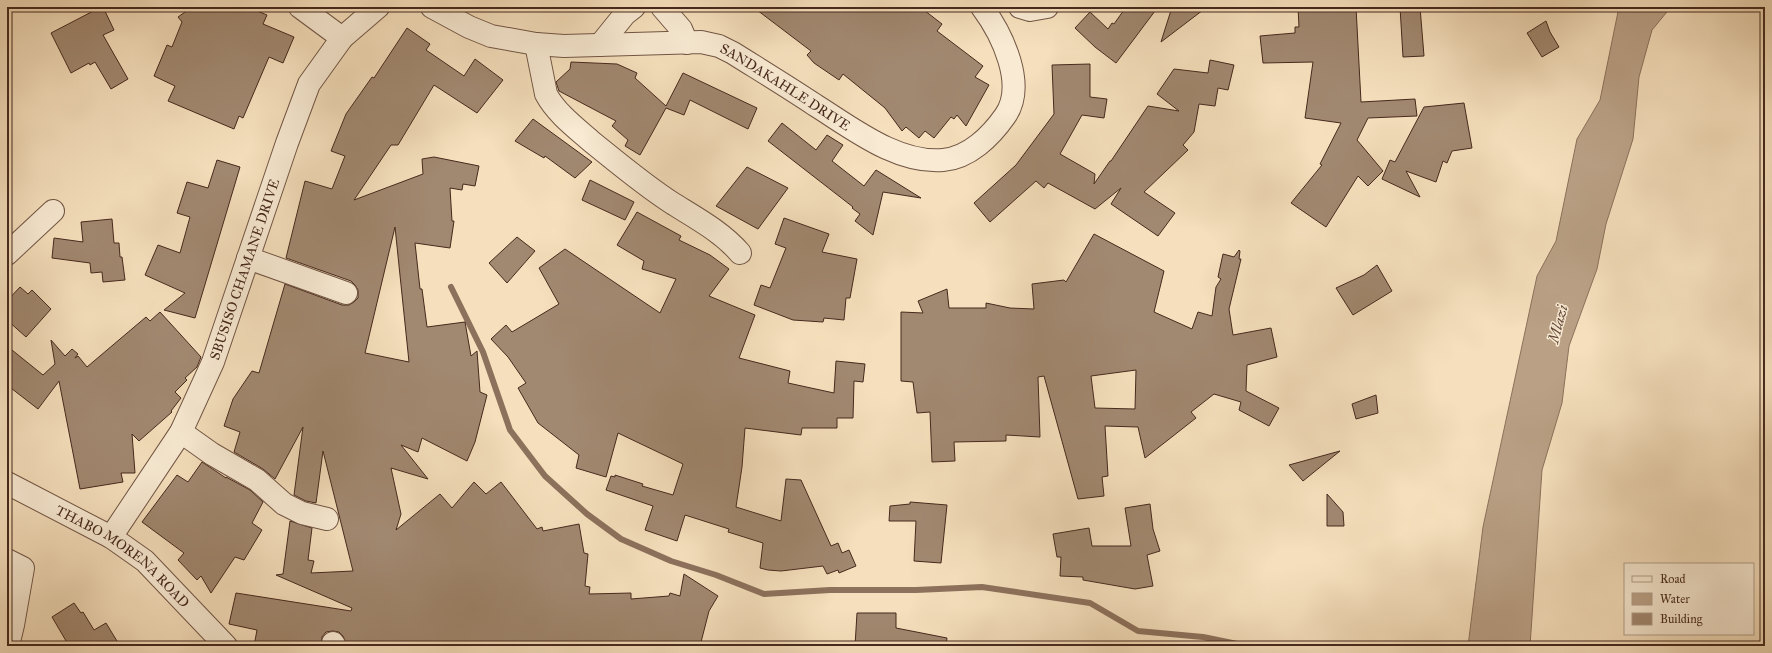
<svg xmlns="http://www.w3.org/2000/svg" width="1772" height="653" font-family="'IM FELL Great Primer',serif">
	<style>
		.water { fill: #baa186; stroke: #8c715c }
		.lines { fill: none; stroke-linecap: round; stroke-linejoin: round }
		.stream { stroke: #8c715c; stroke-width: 6 }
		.building { fill: #a18870; stroke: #47291d; fill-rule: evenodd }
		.minor-casing { stroke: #725645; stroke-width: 24 }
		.minor { stroke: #f8ead3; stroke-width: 22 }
		.labels { text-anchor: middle; stroke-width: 3; stroke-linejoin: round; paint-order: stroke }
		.street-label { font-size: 14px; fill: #47291d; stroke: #f8ead3 }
		.water-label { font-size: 15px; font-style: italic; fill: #644737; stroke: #f8ead3 }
	</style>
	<rect width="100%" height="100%" fill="#f5dfbc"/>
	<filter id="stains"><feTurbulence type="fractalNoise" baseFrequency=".005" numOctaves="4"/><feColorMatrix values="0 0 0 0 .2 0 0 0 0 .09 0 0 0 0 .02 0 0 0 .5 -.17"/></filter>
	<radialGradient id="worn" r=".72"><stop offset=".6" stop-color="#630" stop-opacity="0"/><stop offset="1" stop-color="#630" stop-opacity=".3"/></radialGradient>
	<path class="water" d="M1619,7H1671L1652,30L1639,77L1633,139L1606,224L1597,269L1569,346L1562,403L1542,470L1530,646H1468L1483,527L1537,276L1556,241L1577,139L1600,100Z"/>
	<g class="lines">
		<path class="stream" d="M451,287L483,352L510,430L545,476L587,514L621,539L671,561L716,575L764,594L830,590H916L982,587L1090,603L1138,631L1203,637L1247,646"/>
	</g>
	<g class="building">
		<path d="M101,7H103L114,30L103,35L128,79L111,89L95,62L90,65L89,63L71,73L51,33Z"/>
		<path d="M192,7H247L267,15L263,24L294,37L283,63L269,57L243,118L239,116L234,129L168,101L175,86L154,76L167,45L172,47L182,22L178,17Z"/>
		<path d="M753,7H920L942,24L937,31L983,66L975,77L989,85L966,126L957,115L954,119L951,117L934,138L925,131L919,138L906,127L902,131L885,108L843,74L839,80L814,63L807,55L811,51Z"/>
		<path d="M1126,7H1158L1116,63L1095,47L1075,28L1090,12L1108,29L1112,23L1114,24Z"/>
		<path d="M1172,7H1207L1161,42Z"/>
		<path d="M1298,7H1356L1361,102L1415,99L1417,116L1368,118L1357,140L1383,171L1368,186L1358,176L1326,227L1291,203L1322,165L1320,164L1341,123L1305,118L1313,62L1263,63L1260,36L1295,33V27H1299Z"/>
		<path d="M1400,7H1420L1424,56L1403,57Z"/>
		<path d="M1546,21L1550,32L1559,47L1542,57L1527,33Z"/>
		<path d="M407,28L430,44L426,50L464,76L475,59L503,80L477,113L434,85L398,145H391L354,200L423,174L422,159L434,157L479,166L475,186L463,184L462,190L450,188L452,221H454L450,248L415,243L420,289H422L427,327L465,322L471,356L477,351L480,392L487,395L475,442L467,461L422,438L418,452L401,445L428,479L391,468L401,514L396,530L440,494L452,508L474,482L486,494L501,482L537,529L542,527L543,531L579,524L584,553L588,554L585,586L590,587L589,594L631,593V599L669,596L670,593L680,596L684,574L718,596L709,611L700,646H347L343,636L339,632L333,631L326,632L322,637L321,646H254L257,630L229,624L236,593L351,611L352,608L276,575L283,574L290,521L312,528L308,560L314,561L311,573L353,571L323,451L316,503L306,501L294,495L303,427L275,479L263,469L234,452L240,432L224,426L233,399L252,371L259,373L285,284L342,305H349L354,302L358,298V290L355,285L351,281L286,258L305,181L332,189L345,156L331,151L346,114L372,77L374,78ZM395,227L409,362L365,353Z"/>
		<path d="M1210,60L1234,65L1228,90L1218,88L1215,106L1199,104L1194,132L1183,145L1188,150L1144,192L1175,213L1158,236L1111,204L1121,188L1095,209L1048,183L1044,188L1036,181L990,222L974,203L1016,165L1054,114L1052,65L1090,64V97L1107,99L1104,118L1082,115L1060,154L1095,174L1094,184L1110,161H1111L1148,106L1179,111L1157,94L1174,69L1208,73Z"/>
		<path d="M571,62L617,64L637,73L635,78L666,106L683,73L757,108L748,129L690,100L684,115L666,108L640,155L625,146L628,140L612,126L616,121L559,91L556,82L570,69Z"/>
		<path d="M1464,103L1472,148L1452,151L1447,163L1443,161L1436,182L1406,171L1420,197L1382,179L1390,160L1395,162L1424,107Z"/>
		<path d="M533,119L592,162L575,178L545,156L544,158L515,141Z"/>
		<path d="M782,123L816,150L827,135L843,145L832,161L864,186L876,170L921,198L883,192L873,235L855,221L860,214L852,208L853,207L768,141Z"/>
		<path d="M217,160L240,167L195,318L164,310L185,293L145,275L158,245L180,253L190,217L177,213L187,182L208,188Z"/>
		<path d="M747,167L788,188L758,229L716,206Z"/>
		<path d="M590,180L634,202L625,220L582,200Z"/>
		<path d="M637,212L681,236L679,240L710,255L729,269L709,296L755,315L739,358L790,371L788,383L834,393L836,361L865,364L863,382L854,381L853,418H837V428H802L801,435L745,428L742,467L736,507L781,521L786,479L801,480L831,546L838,543L842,553L849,550L856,566L839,573L838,570L827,574L823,566L781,571L768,570L760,568L763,543L728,532L729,529L685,515L677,541L645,530L653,506L606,490L611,476L615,477V475L643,484L642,486L673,495L683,464L618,433L606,477L576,468L579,455L538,423L518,388L526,383L508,357L491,339L506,325L512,332L559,304L539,268L565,249L660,313L676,279L642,269L644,261L617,245Z"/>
		<path d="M784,218L829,234L822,252L857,259L850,298H846L844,320L824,318L823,322L793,320L754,305L761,285L770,288L786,248L775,244Z"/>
		<path d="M112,219L114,243H119L120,257H122L125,280L103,282L102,272L91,273L90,263L52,258L54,238L83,242L81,222Z"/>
		<path d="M1094,234L1164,271L1154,312L1192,329L1198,312L1212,316L1216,287L1221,279L1218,277L1223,254L1234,257L1239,250L1240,251L1239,259H1241L1229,309L1233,335L1271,328L1277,357L1247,365L1246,391L1279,408L1269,426L1239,410L1241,402L1214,394L1191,412L1196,418L1145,458L1138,427L1105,426L1108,476L1102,477L1104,496L1078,499L1044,376L1038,377L1040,437L1006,435V441L954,442L955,461L932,462L930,412L917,413L913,382L901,381V312L923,313L918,301L947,289L949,308H986V303L1010,308L1034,309L1032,284L1064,280L1066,282ZM1136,370L1135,409L1095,408L1091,376Z"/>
		<path d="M517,237L535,251L507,283L489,263Z"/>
		<path d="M1377,265L1392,291L1353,315L1336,288L1364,275Z"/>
		<path d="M20,287L28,294L32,290L51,309L26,337L7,320V301Z"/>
		<path d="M160,312L201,357L197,367L185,378L187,380L175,392L181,398L171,411L172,412L139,441L132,434L135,473H121L123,482L80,489L59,381L38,409L7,385V346L43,375L55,364L51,340L65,356L72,349L78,354L75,358L78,356L87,367L146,317L150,321Z"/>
		<path d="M1376,395L1378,413L1356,419L1352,404Z"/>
		<path d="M1340,451L1303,481L1289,465Z"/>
		<path d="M202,462L226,478V477L250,490L263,502L252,523L262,530L244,560L235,557L211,593L201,576L197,580L178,560L184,553L142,522L177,475L188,482Z"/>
		<path d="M1327,494L1343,512L1344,526H1327Z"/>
		<path d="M910,502L947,505L941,563L914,561L916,521H889L890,506L910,504Z"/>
		<path d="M1150,504L1153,529L1160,551L1147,555L1153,586L1135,589L1083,580V577L1060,576L1061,557H1057L1053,534L1089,528L1092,546H1131L1125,508Z"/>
		<path d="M74,603L81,613L83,612L94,630L106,623L120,646H69L52,617Z"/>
		<path d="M857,613H896V628L947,638L946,646H855Z"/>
	</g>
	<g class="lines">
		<g class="minor-casing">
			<g id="minor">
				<path d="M300,7L342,38"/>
				<path id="s1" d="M432,7L469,27L491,36L536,44L564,46L701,42L719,46L733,53C760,70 788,87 815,105C852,128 897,164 943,160C969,158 991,136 1005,116C1027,85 1002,34 982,7"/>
				<path d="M662,7L681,29L687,43"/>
				<path d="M1020,7L1030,10L1047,7"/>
				<path d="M536,44L546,94C556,113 576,128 592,142C618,163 644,185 672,203C696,218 722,232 740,253"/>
				<path d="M600,45L625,14L634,7"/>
				<path d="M7,254L53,211"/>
				<path d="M248,258L346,293"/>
				<path d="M181,432L212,454L257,480L284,504L302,513L327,519"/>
				<path id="s2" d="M7,483L111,537L145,561L226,646"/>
				<path id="s3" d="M111,537L181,432L213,362L287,143L309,84L342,38L378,7"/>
				<path d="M7,560L23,568L13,625L8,646"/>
				<path d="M333,643L335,646"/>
			</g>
		</g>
		<use href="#minor" class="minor"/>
	</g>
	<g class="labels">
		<g class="street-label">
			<text dy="5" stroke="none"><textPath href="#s1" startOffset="373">SANDAKAHLE DRIVE</textPath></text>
			<text dy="5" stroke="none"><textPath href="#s3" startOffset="301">SBUSISO CHAMANE DRIVE</textPath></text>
			<text dy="5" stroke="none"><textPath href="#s2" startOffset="138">THABO MORENA ROAD</textPath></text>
		</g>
		<g class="water-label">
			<text transform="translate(1558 324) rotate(-75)" y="5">Mlazi</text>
		</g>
	</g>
	<rect width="1772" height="653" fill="none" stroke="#f5dfbc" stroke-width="24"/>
	<rect x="8" y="8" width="1756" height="637" fill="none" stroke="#47291d" stroke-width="2"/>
	<rect x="12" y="12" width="1748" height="629" fill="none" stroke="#47291d"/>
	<rect x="1624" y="563" width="130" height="72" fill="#f8ead3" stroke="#b19d8a"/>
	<rect x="1632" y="576" width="20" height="6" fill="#f8ead3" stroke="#b19d8a"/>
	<text x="1660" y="583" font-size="12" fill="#47291d">Road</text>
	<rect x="1632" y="593" width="20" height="12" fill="#baa186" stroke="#b19d8a"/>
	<text x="1660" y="603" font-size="12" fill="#47291d">Water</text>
	<rect x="1632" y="613" width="20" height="12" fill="#a18870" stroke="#b19d8a"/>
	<text x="1660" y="623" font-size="12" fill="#47291d">Building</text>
	<rect width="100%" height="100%" filter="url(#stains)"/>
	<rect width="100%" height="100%" fill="url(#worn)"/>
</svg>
